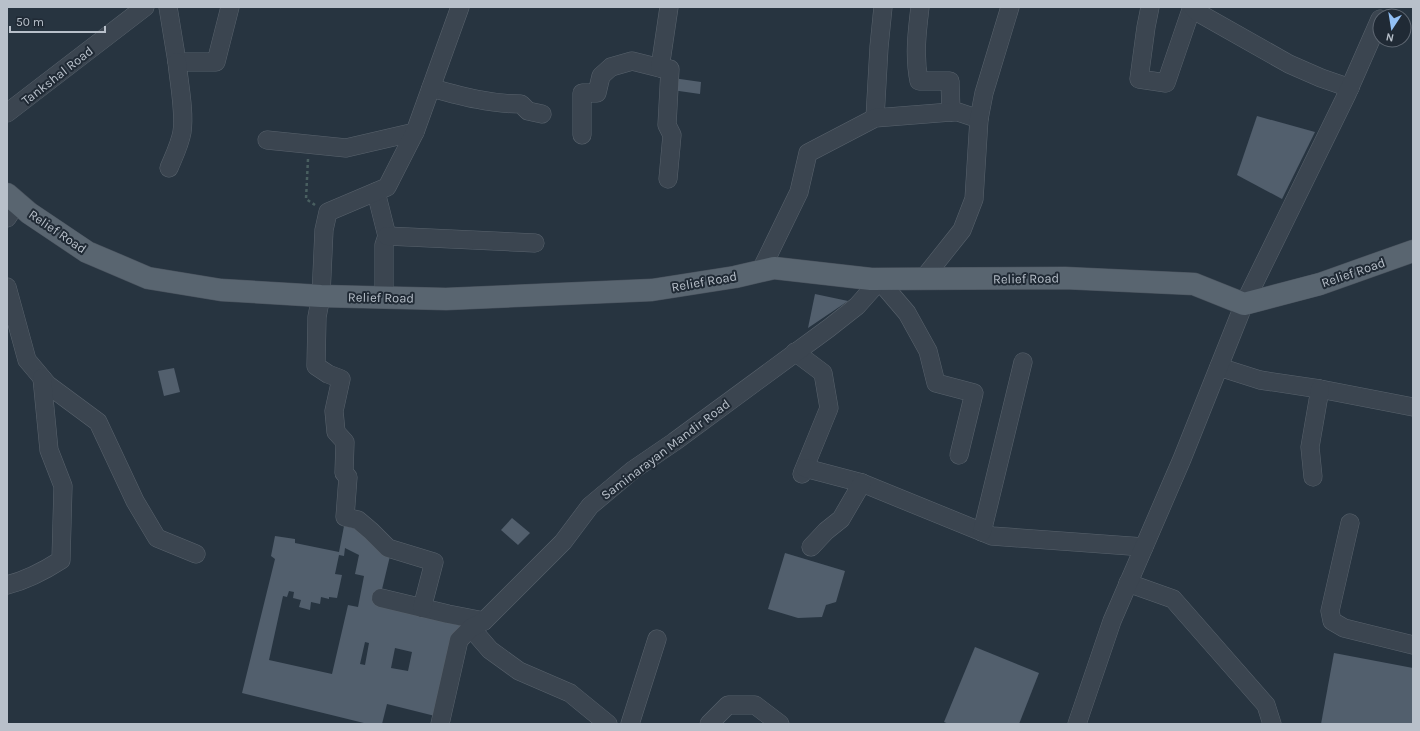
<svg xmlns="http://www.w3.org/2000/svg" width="1420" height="731" font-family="Karla,sans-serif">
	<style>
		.building { fill: #525f6d; fill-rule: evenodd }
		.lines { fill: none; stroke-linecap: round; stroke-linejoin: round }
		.minor-casing { stroke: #59636d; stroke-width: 19 }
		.major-casing { stroke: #48515c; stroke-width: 23 }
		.path { stroke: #495f60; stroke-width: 2.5; stroke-dasharray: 3 3; stroke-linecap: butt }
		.minor { stroke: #3b4550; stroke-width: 18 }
		.major { stroke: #596570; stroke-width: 22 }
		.labels { text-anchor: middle; stroke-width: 4; stroke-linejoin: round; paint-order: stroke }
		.street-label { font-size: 13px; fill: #b8c0ca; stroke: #202a35 }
	</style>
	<rect width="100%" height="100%" fill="#273440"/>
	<g class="building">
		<path d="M673,78L701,82L700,94L672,90Z"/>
		<path d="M1257,116L1315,132L1282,199L1237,175Z"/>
		<path d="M815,294L848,301L808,328Z"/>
		<path d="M174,368L180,392L164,396L158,371Z"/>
		<path d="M512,518L530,533L518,545L501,530Z"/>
		<path d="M344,526L356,529L390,556L378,606L462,626L439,717L387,704L382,724H368L242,693L275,559L271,556L275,536L295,539V543L339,552ZM345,548L359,555L355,574L364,576L358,607L348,605L332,674L269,660L283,596L287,597L289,591L294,592L293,598L301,600L299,607L310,610L311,602L320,604L321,597L329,599V597L337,598L342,575L335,574L339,555L344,556ZM365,642L369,643L365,665L360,664ZM395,648L412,652L408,671L391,668Z"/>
		<path d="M785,553L845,571L836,602L826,605L822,617L798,618L768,609Z"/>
		<path d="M975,647L1039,673L1019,724H949L944,722Z"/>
		<path d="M1334,653L1413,668V724H1321Z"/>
	</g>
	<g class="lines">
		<g class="minor-casing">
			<g id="minor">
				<path d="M168,7L177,62H216L230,7"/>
				<path d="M920,7C917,32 914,56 919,81H950L951,112"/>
				<path d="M1150,7L1146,27L1139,79L1166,83L1192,7"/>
				<path d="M1193,7L1197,12L1289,64L1321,78L1350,88"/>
				<path d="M431,88C461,96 490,104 521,104L528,111L542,114"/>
				<path d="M7,113L145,7"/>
				<path d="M875,118L879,47L883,7"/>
				<path d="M582,135V93H597L601,76L611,67L632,61L660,68"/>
				<path d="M267,140L346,148L415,132"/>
				<path d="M169,168C174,156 180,144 182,132C185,112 179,83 177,62"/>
				<path d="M668,179L672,135L667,125L670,69L660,68L669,7"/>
				<path d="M376,192L387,236L384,245V297"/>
				<path d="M7,218L17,203"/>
				<path d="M387,236L535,243"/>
				<path d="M761,270L799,192L808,153L875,118L951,112H958L979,119"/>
				<path d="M878,279L907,313L928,351L936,383L974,393L959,455"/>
				<path d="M923,279L962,230L974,199L979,119L984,93L1010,7"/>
				<path d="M7,287L27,360L48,385L98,422L135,501L157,538L196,554"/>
				<path d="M795,352L823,373L829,408L802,474"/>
				<path d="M1219,367L1260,380L1320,389L1413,407"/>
				<path d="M805,468L862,483L992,536L1144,547"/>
				<path d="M1313,477L1310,447L1320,389"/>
				<path d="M1350,523L1330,611L1332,621L1344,628L1413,645"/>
				<path d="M982,532L1023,362"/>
				<path d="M811,547L826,531L841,519L862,483"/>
				<path d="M1128,583L1173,599L1266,705L1272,724"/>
				<path d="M7,585C27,580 44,571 61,560L63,486L49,450L42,378"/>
				<path d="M381,598L448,614L484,621"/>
				<path d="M422,608L434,562L388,548L371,531L358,520L345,517L348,477L344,473L345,442L336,432L334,411L341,379L328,374L316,366L317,317L321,296L324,230L328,212L387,187L415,132L460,7"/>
				<path d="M471,628L490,650L519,671L570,693L608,724"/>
				<path d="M440,724L459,640L471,628L484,621L563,542L590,506L633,470L674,442L829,328L857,306L873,288L871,279"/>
				<path d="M630,724L657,639"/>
				<path d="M709,724L728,705H755L780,724"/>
				<path d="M1077,724L1112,621L1182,459L1244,304L1347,94L1380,19"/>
			</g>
		</g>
		<g class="major-casing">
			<path id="major" d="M7,194L29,213L87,252L148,278L221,290L321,296L446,299L652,290L735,277L774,268L871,279L1065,278L1194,284L1244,304L1320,284L1413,251"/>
		</g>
		<path class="path" d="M308,159L306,199L315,205"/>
		<use href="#minor" class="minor"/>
		<use href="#major" class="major"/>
	</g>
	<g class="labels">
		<g class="street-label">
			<text transform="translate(57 75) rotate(-38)" y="5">Tankshal Road</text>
			<text transform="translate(58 231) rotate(34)" y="5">Relief Road</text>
			<text transform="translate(1353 272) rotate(-19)" y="5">Relief Road</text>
			<text transform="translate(1026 278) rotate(-1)" y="5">Relief Road</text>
			<text transform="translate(704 281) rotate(-10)" y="5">Relief Road</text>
			<text transform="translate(381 297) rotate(1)" y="5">Relief Road</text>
			<text transform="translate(665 449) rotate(-37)" y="5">Saminarayan Mandir Road</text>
		</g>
	</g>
	<rect width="1420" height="731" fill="none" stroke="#b8c0ca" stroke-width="16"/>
	<g transform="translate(1392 28) rotate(192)"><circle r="19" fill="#202a35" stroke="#5d6671"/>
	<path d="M0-3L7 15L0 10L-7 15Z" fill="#92c0f5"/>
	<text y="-6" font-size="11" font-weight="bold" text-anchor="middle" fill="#b8c0ca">N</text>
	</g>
	<path d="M10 26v6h95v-6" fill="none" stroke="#b8c0ca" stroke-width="2"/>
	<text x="16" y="26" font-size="12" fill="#b8c0ca" stroke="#202a35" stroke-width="3" paint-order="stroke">50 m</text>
</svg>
